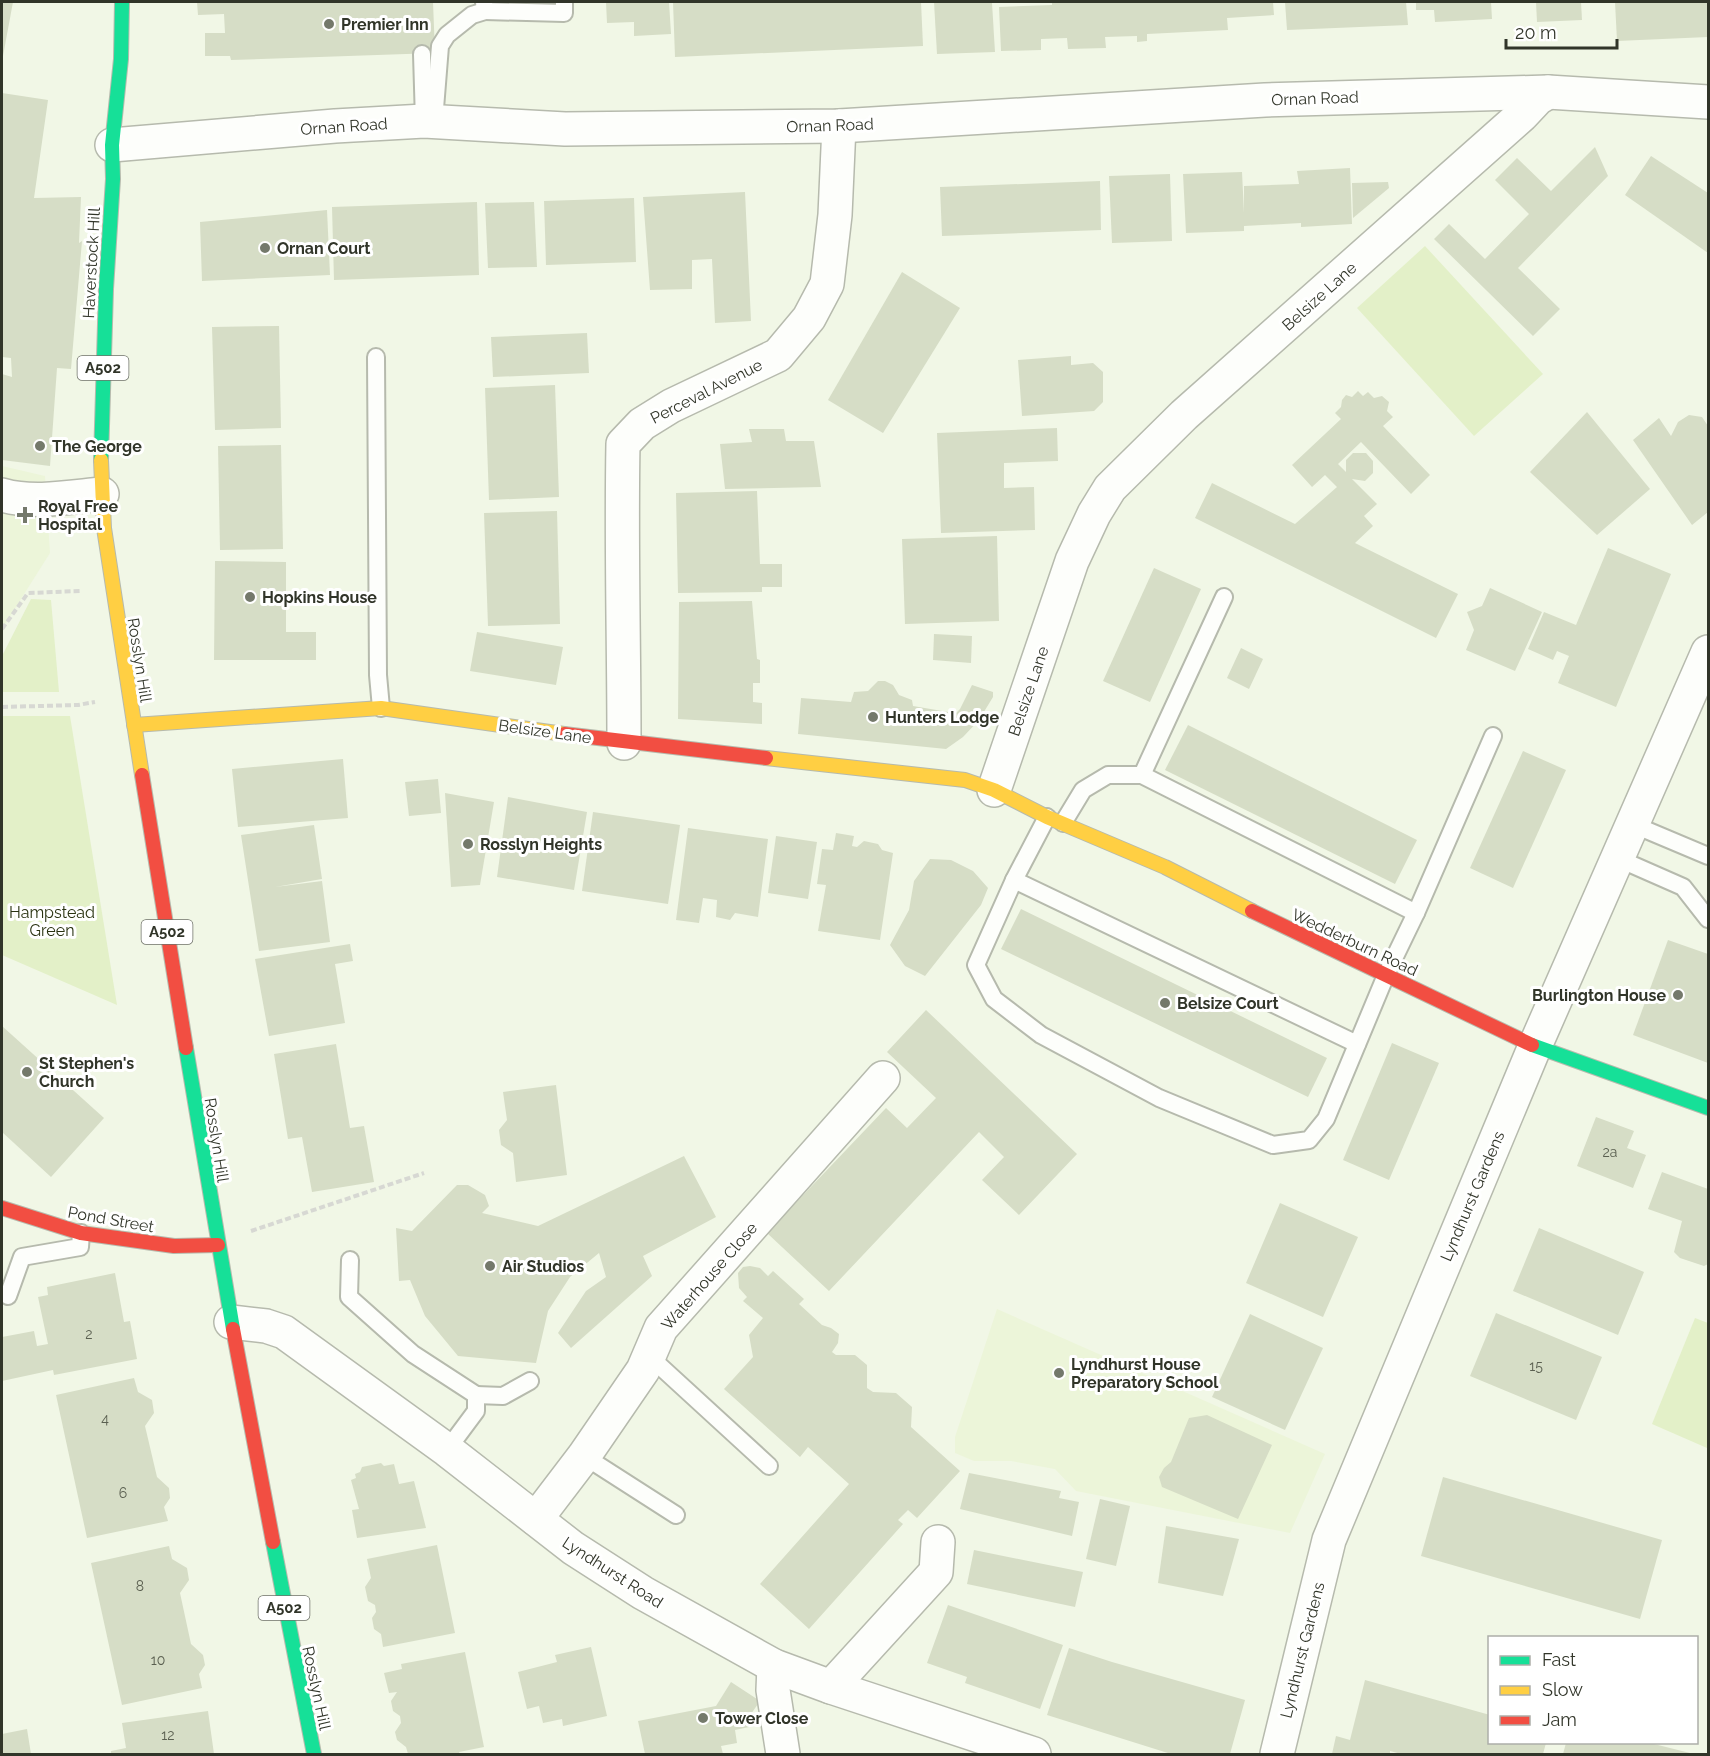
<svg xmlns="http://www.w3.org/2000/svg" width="1710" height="1756" font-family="Raleway,sans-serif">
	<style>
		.built { fill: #ecf5d9 }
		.green { fill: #e3f0c8 }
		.building { fill: #d6ddc6 }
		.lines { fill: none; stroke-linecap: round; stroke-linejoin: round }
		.lane-casing { stroke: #b6baad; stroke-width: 20 }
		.street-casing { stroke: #b6baad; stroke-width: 36 }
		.fast-casing { stroke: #b6baad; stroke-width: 16 }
		.slow-casing { stroke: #b6baad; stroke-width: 16 }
		.jam-casing { stroke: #b6baad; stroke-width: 16 }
		.path { stroke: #d7d8d3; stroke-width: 4; stroke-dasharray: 6 3; stroke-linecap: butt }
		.lane { stroke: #fdfefb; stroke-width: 16 }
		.street { stroke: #fdfefb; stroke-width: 33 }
		.fast { stroke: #16e098; stroke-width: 14 }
		.slow { stroke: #ffcf43; stroke-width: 14 }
		.jam { stroke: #f24e42; stroke-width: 14 }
		.poi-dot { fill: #74796b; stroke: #fff; stroke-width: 2 }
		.labels { text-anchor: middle; stroke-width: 6; stroke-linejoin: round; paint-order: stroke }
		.number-label { font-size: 14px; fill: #5a5f50 }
		.shield { fill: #fff; stroke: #6f7269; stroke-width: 1.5 }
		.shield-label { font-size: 15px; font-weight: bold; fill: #313529 }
		.poi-label { font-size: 16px; font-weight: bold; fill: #313529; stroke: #fff; text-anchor: start }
		.street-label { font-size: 16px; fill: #313529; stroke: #fff }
		.park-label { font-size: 16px; fill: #293210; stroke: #fff }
	</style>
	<rect width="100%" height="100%" fill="#f1f7e6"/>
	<g class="built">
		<path d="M2,466L45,476L50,553L2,629Z"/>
		<path d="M997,1309L1325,1454L1290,1533L1076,1491L1055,1469L1011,1461H974L955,1453V1437Z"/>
	</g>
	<g class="green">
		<path d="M1425,246L1543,374L1474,436L1357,308Z"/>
		<path d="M31,599L51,600L59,692H2V656Z"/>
		<path d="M2,716H70L117,1005L2,955Z"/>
		<path d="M1695,1318L1708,1323V1443L1707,1448L1652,1424Z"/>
	</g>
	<g class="building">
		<path d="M2,2H13L3,56H2Z"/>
		<path d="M197,2H433L435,53L231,60L230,56H205V33H225L224,14L198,15Z"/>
		<path d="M606,2H669L671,34L634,36V22L607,23Z"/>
		<path d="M673,2H921L923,46L675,57Z"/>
		<path d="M934,2L992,3L995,52L937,54Z"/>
		<path d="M1052,2H1273L1274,15L1227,18L1228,30L1147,34V41L1137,42V36L1105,37L1106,48L1068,49L1067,38L1041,39V50L1001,51L999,7L1052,5Z"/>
		<path d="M1285,2H1406L1408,25L1287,30Z"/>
		<path d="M1416,2H1491L1492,19L1435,22L1434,10H1416Z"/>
		<path d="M1536,2H1581L1582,20L1537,22Z"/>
		<path d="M1615,2H1708V37L1617,41Z"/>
		<path d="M2,93L48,100L34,198L81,197L79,243L82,241L71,369L57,368L50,466L2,460V374L12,377L11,358L2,357Z"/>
		<path d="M1595,147L1608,176L1518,268L1560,309L1533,336L1434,239L1449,224L1485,259L1529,214L1495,180L1517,158L1551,191Z"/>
		<path d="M1651,156L1708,193V253L1625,195Z"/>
		<path d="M1350,168L1352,224L1301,227V223L1244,226V231L1186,233L1183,174L1242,172L1244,213V186L1299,184L1297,171Z"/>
		<path d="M1170,174L1172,241L1112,243L1109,176Z"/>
		<path d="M1100,181L1101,230L942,236L940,187Z"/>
		<path d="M1388,182L1389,188L1353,218L1352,183Z"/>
		<path d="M745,192L751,321L715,323L712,259L692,260V289L650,290L643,197Z"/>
		<path d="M634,198L636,262L546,265L544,201Z"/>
		<path d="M477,202L479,275L334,280L332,207Z"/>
		<path d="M534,202L537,267L488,268L485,203Z"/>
		<path d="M327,210L330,275L202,281L200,222Z"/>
		<path d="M902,272L960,308L883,433L828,400Z"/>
		<path d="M279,326L281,428L215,430L212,327Z"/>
		<path d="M587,333L589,373L493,377L491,337Z"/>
		<path d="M1071,356V365L1093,363L1103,372V402L1094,411L1022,416L1018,360Z"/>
		<path d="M555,385L559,497L489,500L485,388Z"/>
		<path d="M1358,391L1363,396L1368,392L1374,398L1382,396L1389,402L1387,411L1393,417L1383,426L1430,475L1411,494L1361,442L1338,464L1346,472V460L1353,453H1366L1373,461V473L1365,481L1352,479L1377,504L1364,516L1373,526L1355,543L1458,594L1436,638L1195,518L1212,483L1295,524L1337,487L1325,475L1312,487L1292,465L1341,419L1335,413L1341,407L1342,400L1346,395L1352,397Z"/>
		<path d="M1587,412L1650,489L1597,535L1530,472Z"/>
		<path d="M1689,415L1702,417L1708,426V512L1692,525L1633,440L1659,418L1671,436L1678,422Z"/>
		<path d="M1057,428L1058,461L1004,463V488L1034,487L1035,530L941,533L937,433Z"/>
		<path d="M749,429H784L786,441H814L821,487L725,489L720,444L752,442Z"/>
		<path d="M281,445L283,549L220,550L218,446Z"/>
		<path d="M757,491L760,564H782V587H762V592L678,593L676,493Z"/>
		<path d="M557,511L560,624L488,626L484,513Z"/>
		<path d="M997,536L999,621L905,624L902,539Z"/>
		<path d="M1608,548L1671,574L1616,707L1558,683L1569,656L1557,651L1553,660L1528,649L1544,612L1576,625Z"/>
		<path d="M215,561L286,562V632H316V660H214Z"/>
		<path d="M1154,568L1201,589L1150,702L1103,681Z"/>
		<path d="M1490,588L1542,612L1515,671L1466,650L1474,630L1467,612L1482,606Z"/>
		<path d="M752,601L757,659L760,660V683H753V702L762,703V724L678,719L679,602Z"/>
		<path d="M477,632L563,647L556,685L470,671Z"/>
		<path d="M934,634L972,636L971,663L933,660Z"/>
		<path d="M1241,648L1263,659L1249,689L1227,678Z"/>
		<path d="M878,681H885L893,685L899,695L912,700L913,706L948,712L947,722L960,709L972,685L993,692V697L979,720L963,737L946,749L798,734L801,698L851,702L854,692L868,691Z"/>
		<path d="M1188,725L1417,840L1395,884L1165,770Z"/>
		<path d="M1523,751L1566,770L1513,888L1470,868Z"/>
		<path d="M343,759L348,818L238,827L232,769Z"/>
		<path d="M438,779L441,813L409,816L405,782Z"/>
		<path d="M445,793L494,802L480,885L451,887Z"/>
		<path d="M508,797L587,812L574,890L497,877Z"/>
		<path d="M593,812L680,825L668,904L582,891Z"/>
		<path d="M314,825L322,879L275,887L322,881L330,942L259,951L241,835Z"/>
		<path d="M688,828L768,839L758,917L735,913L730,920L716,917L717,900L703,898L699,923L676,920Z"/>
		<path d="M836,833L854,836L852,846L857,847L864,841L878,844L882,850L893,853L880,940L818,931L826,885L817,884L822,849L833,850Z"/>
		<path d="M776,836L817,842L808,899L768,893Z"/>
		<path d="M930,859L951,860L973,871L988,888L981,905L925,976L905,966L890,945L909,910L914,881Z"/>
		<path d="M1021,909L1327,1058L1308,1097L1001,949Z"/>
		<path d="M1668,940L1708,954V1063L1633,1035Z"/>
		<path d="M350,944L353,961L335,964L345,1023L269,1036L255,959Z"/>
		<path d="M926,1010L1077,1154L1019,1215L982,1180L1004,1157L979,1132L829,1291L767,1233L886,1108L907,1128L936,1098L887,1052Z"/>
		<path d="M2,1026L104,1118L51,1177L2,1132Z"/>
		<path d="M1392,1043L1439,1063L1389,1180L1343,1160Z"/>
		<path d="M336,1044L350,1128L364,1126L374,1182L312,1192L302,1137L288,1139L274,1054Z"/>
		<path d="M556,1085L567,1175L516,1182L513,1153L501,1145L499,1130L507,1120L503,1092Z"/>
		<path d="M1596,1117L1634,1131L1627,1148L1646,1155L1633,1188L1577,1166Z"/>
		<path d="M684,1156L716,1217L643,1256L652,1276L571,1348L558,1333L586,1291L606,1277L599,1253L570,1277L548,1311L536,1363L458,1356L425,1316L410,1280L399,1281L396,1228L412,1231L457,1185H468L485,1195L489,1206L482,1213L538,1226Z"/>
		<path d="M1662,1172L1708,1189V1264L1704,1266L1680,1258L1674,1252L1682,1221L1648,1209Z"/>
		<path d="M1280,1203L1358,1237L1323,1317L1246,1283Z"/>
		<path d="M1539,1228L1644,1272L1618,1335L1513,1291Z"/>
		<path d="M750,1266L760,1268L768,1276L773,1271L804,1299L799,1304L822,1325L831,1328L839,1334L838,1343L832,1352L836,1355H855L867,1365V1388L873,1392L896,1393L912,1407L911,1427L960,1471L917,1518L908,1510L898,1520L903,1524L809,1629L760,1584L849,1484L808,1447L800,1457L724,1389L753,1357L749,1335L763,1318L743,1301L747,1297L739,1288L738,1273L743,1267Z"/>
		<path d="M115,1273L124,1322L130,1321L137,1359L54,1375L53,1370L2,1381V1337L34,1331L37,1346L48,1344L38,1297L48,1295L47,1287Z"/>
		<path d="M1496,1313L1602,1357L1576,1420L1470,1376Z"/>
		<path d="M1250,1314L1323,1348L1285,1430L1212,1397Z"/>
		<path d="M134,1378L138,1392L152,1400L154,1413L145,1426L157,1477L169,1488L170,1498L164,1507L168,1521L87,1538L56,1395Z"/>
		<path d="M1207,1415L1272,1445L1238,1519L1162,1487L1159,1477L1164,1468L1171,1462L1189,1418Z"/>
		<path d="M381,1463L384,1466L394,1464L399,1484L414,1481L426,1528L357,1538L352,1510L359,1509L351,1480L356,1478L355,1474L360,1472L362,1467Z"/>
		<path d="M969,1473L1061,1491L1059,1498L1079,1502L1072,1536L960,1509Z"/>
		<path d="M1443,1477L1662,1540L1640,1619L1421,1556Z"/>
		<path d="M1100,1499L1130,1506L1116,1566L1086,1559Z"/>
		<path d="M1166,1526L1239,1539L1223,1596L1158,1583Z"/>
		<path d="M437,1545L455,1633L383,1647L381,1634L374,1629L372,1618L376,1612L375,1605L368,1601L365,1587L371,1578L367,1559Z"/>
		<path d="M169,1546L172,1559L187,1568L189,1580L180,1593L191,1644L203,1655L205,1665L199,1674L202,1688L122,1705L91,1563Z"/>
		<path d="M974,1550L1083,1572L1075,1607L967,1584Z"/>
		<path d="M948,1605L1063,1645L1040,1709L965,1683L967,1677L927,1663Z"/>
		<path d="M591,1647L607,1716L563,1726L562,1719L543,1723L539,1706L527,1709L518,1672L557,1662L555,1655Z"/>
		<path d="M1069,1648L1112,1662L1245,1700L1230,1754H1171L1047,1715Z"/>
		<path d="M465,1652L484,1747L459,1752L460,1754H408L406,1747L397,1740L395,1732L401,1723L400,1716L393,1711L391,1701L397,1692L389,1693L384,1673L402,1669L401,1664Z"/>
		<path d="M1365,1680L1490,1715V1743H1546L1543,1754H1401L1390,1751V1754H1332L1336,1736L1350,1740Z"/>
		<path d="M731,1682L760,1701L751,1714L754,1726L735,1730L737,1743L721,1746L723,1754H645L638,1721L716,1706Z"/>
		<path d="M208,1711L214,1754H111V1751L126,1748L122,1723Z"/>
		<path d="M27,1729L31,1754H2V1734Z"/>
		<path d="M1566,1743H1650L1694,1754H1563Z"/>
	</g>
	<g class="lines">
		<g class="lane-casing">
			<g id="lane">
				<path d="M484,2L485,11L564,13V2"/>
				<path d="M422,54L424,121"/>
				<path d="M434,121L440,46L447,35L472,15L485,11"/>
				<path d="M376,357L378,675L381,708"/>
				<path d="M1142,775L1224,597"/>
				<path d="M1047,817L1014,880L976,965L994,999L1041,1035L1159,1098L1273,1145L1309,1140L1326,1119L1386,975L1416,913L1493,736"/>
				<path d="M1063,823L1083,790L1108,775H1142L1416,913"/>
				<path d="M1632,824L1708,856"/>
				<path d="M1617,858L1683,887L1708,919"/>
				<path d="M1014,880L1357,1044"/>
				<path d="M350,1260L349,1297L413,1354L476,1395V1411L447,1450"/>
				<path d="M8,1296L22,1257L80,1247L81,1233"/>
				<path d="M649,1356L769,1466"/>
				<path d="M476,1395L503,1396L530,1381"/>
				<path d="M584,1456L676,1515"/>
			</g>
		</g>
		<g class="street-casing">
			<g id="street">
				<path d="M112,145L335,126L424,121L565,129L839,126L1265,100L1548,92L1708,102"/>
				<path d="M2,495C33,504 70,497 102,494"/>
				<path d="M624,743C624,643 621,544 623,444L642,424L671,406L778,355L809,318L827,284L835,215L839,126"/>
				<path d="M994,790L1072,561L1094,514L1110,488L1184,415L1522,115L1538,98L1548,92"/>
				<path d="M231,1322L266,1326L284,1332L447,1450L573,1548L643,1593L774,1666L831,1687L1034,1754"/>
				<path d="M536,1519L584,1456L643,1370L661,1328L883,1078"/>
				<path d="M774,1666L773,1690L783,1754"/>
				<path d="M831,1687L936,1572L938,1542"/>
				<path d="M1277,1754L1329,1540L1535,1046L1708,652"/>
			</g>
		</g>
		<g class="fast-casing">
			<g id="fast">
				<path d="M101,460L106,289L113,179L112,145L121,59L122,2"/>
				<path d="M1532,1045L1708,1108"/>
				<path d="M186,1048L233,1329"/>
				<path d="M273,1542L314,1754"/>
			</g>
		</g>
		<g class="slow-casing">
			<g id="slow">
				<path d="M101,460L104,528L142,775"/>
				<path d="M134,725L381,708L564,734"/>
				<path d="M766,758L965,780L994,790L1047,817L1165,867L1252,911"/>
			</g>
		</g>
		<g class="jam-casing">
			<g id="jam">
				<path d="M564,734L766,758"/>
				<path d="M142,775L186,1048"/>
				<path d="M1252,911L1532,1045"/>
				<path d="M2,1208L81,1233L174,1246L218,1245"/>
				<path d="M233,1329L273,1542"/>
			</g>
		</g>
		<g class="path">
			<path d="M2,629L28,593L80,591"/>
			<path d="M2,707L78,705L95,702"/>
			<path d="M251,1231L424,1173"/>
		</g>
		<use href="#lane" class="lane"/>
		<use href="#street" class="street"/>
		<use href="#fast" class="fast"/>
		<use href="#slow" class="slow"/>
		<use href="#jam" class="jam"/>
	</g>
	<g class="poi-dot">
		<circle cx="329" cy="24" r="6"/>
		<circle cx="265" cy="248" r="6"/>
		<circle cx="40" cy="446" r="6"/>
		<path d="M22 506h6v6h6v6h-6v6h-6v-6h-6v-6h6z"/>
		<circle cx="250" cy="597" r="6"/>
		<circle cx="873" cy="717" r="6"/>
		<circle cx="468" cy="844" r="6"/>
		<circle cx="1678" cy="995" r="6"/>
		<circle cx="1165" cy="1003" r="6"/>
		<circle cx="27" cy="1072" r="6"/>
		<circle cx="490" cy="1266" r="6"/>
		<circle cx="1059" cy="1373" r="6"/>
		<circle cx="703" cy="1718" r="6"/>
	</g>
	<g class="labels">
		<g class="number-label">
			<text x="1610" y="1157">2a</text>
			<text x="89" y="1339">2</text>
			<text x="1536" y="1371">15</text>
			<text x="105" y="1424">4</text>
			<text x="123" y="1498">6</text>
			<text x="140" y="1591">8</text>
			<text x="158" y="1665">10</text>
			<text x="168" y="1740">12</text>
		</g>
		<g class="shield">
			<rect x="77.5" y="356" width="51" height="24" rx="4.5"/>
			<rect x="141.5" y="920" width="51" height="24" rx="4.5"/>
			<rect x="258.5" y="1596" width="51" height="24" rx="4.5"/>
		</g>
		<g class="shield-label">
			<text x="103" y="373">A502</text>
			<text x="167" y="937">A502</text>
			<text x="284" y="1613">A502</text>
		</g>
		<g class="poi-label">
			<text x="341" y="30">Premier Inn</text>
			<text x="277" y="254">Ornan Court</text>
			<text x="52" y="452">The George</text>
			<text x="38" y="512">Royal Free<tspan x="38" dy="18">Hospital</tspan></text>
			<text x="262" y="603">Hopkins House</text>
			<text x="885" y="723">Hunters Lodge</text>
			<text x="480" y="850">Rosslyn Heights</text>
			<text x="1666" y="1001" text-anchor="end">Burlington House</text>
			<text x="1177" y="1009">Belsize Court</text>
			<text x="39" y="1069">St Stephen's<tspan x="39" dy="18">Church</tspan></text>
			<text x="502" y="1272">Air Studios</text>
			<text x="1071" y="1370">Lyndhurst House<tspan x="1071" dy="18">Preparatory School</tspan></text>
			<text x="715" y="1724">Tower Close</text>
		</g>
		<g class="street-label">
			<text transform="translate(1315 98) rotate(-2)" y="6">Ornan Road</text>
			<text transform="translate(830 125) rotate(-2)" y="6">Ornan Road</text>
			<text transform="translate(344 126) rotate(-4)" y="6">Ornan Road</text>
			<text transform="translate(91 263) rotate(-87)" y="6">Haverstock Hill</text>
			<text transform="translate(1319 296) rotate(-42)" y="6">Belsize Lane</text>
			<text transform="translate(706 391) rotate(-27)" y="6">Perceval Avenue</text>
			<text transform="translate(140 660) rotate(81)" y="6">Rosslyn Hill</text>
			<text transform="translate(1028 691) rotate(-71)" y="6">Belsize Lane</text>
			<text transform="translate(545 731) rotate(8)" y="6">Belsize Lane</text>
			<text transform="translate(1355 942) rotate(25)" y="6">Wedderburn Road</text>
			<text transform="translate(217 1140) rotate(81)" y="6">Rosslyn Hill</text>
			<text transform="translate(1472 1196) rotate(-67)" y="6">Lyndhurst Gardens</text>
			<text transform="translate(111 1219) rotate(10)" y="6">Pond Street</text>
			<text transform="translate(709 1276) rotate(-49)" y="6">Waterhouse Close</text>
			<text transform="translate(613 1572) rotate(33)" y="6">Lyndhurst Road</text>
			<text transform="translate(1302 1650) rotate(-76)" y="6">Lyndhurst Gardens</text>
			<text transform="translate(317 1688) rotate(78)" y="6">Rosslyn Hill</text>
		</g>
		<g class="park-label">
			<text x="52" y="918">Hampstead<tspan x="52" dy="18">Green</tspan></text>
		</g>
	</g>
	<rect width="1710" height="1756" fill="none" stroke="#313529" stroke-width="6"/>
	<rect x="1488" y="1636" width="210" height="108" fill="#ffffff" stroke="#adaea9" stroke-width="1.5"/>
	<rect x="1500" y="1656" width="30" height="9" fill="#16e098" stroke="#adaea9" stroke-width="1.5"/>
	<text x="1542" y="1666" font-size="18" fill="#313529">Fast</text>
	<rect x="1500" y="1686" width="30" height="9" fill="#ffcf43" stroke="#adaea9" stroke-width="1.5"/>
	<text x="1542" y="1696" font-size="18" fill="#313529">Slow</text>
	<rect x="1500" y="1716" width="30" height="9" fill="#f24e42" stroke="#adaea9" stroke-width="1.5"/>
	<text x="1542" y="1726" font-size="18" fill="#313529">Jam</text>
	<path d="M1506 39v9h111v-9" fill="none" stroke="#313529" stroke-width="3"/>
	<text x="1515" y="39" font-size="18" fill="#313529" stroke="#ffffff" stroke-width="4.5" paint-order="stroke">20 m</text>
</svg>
